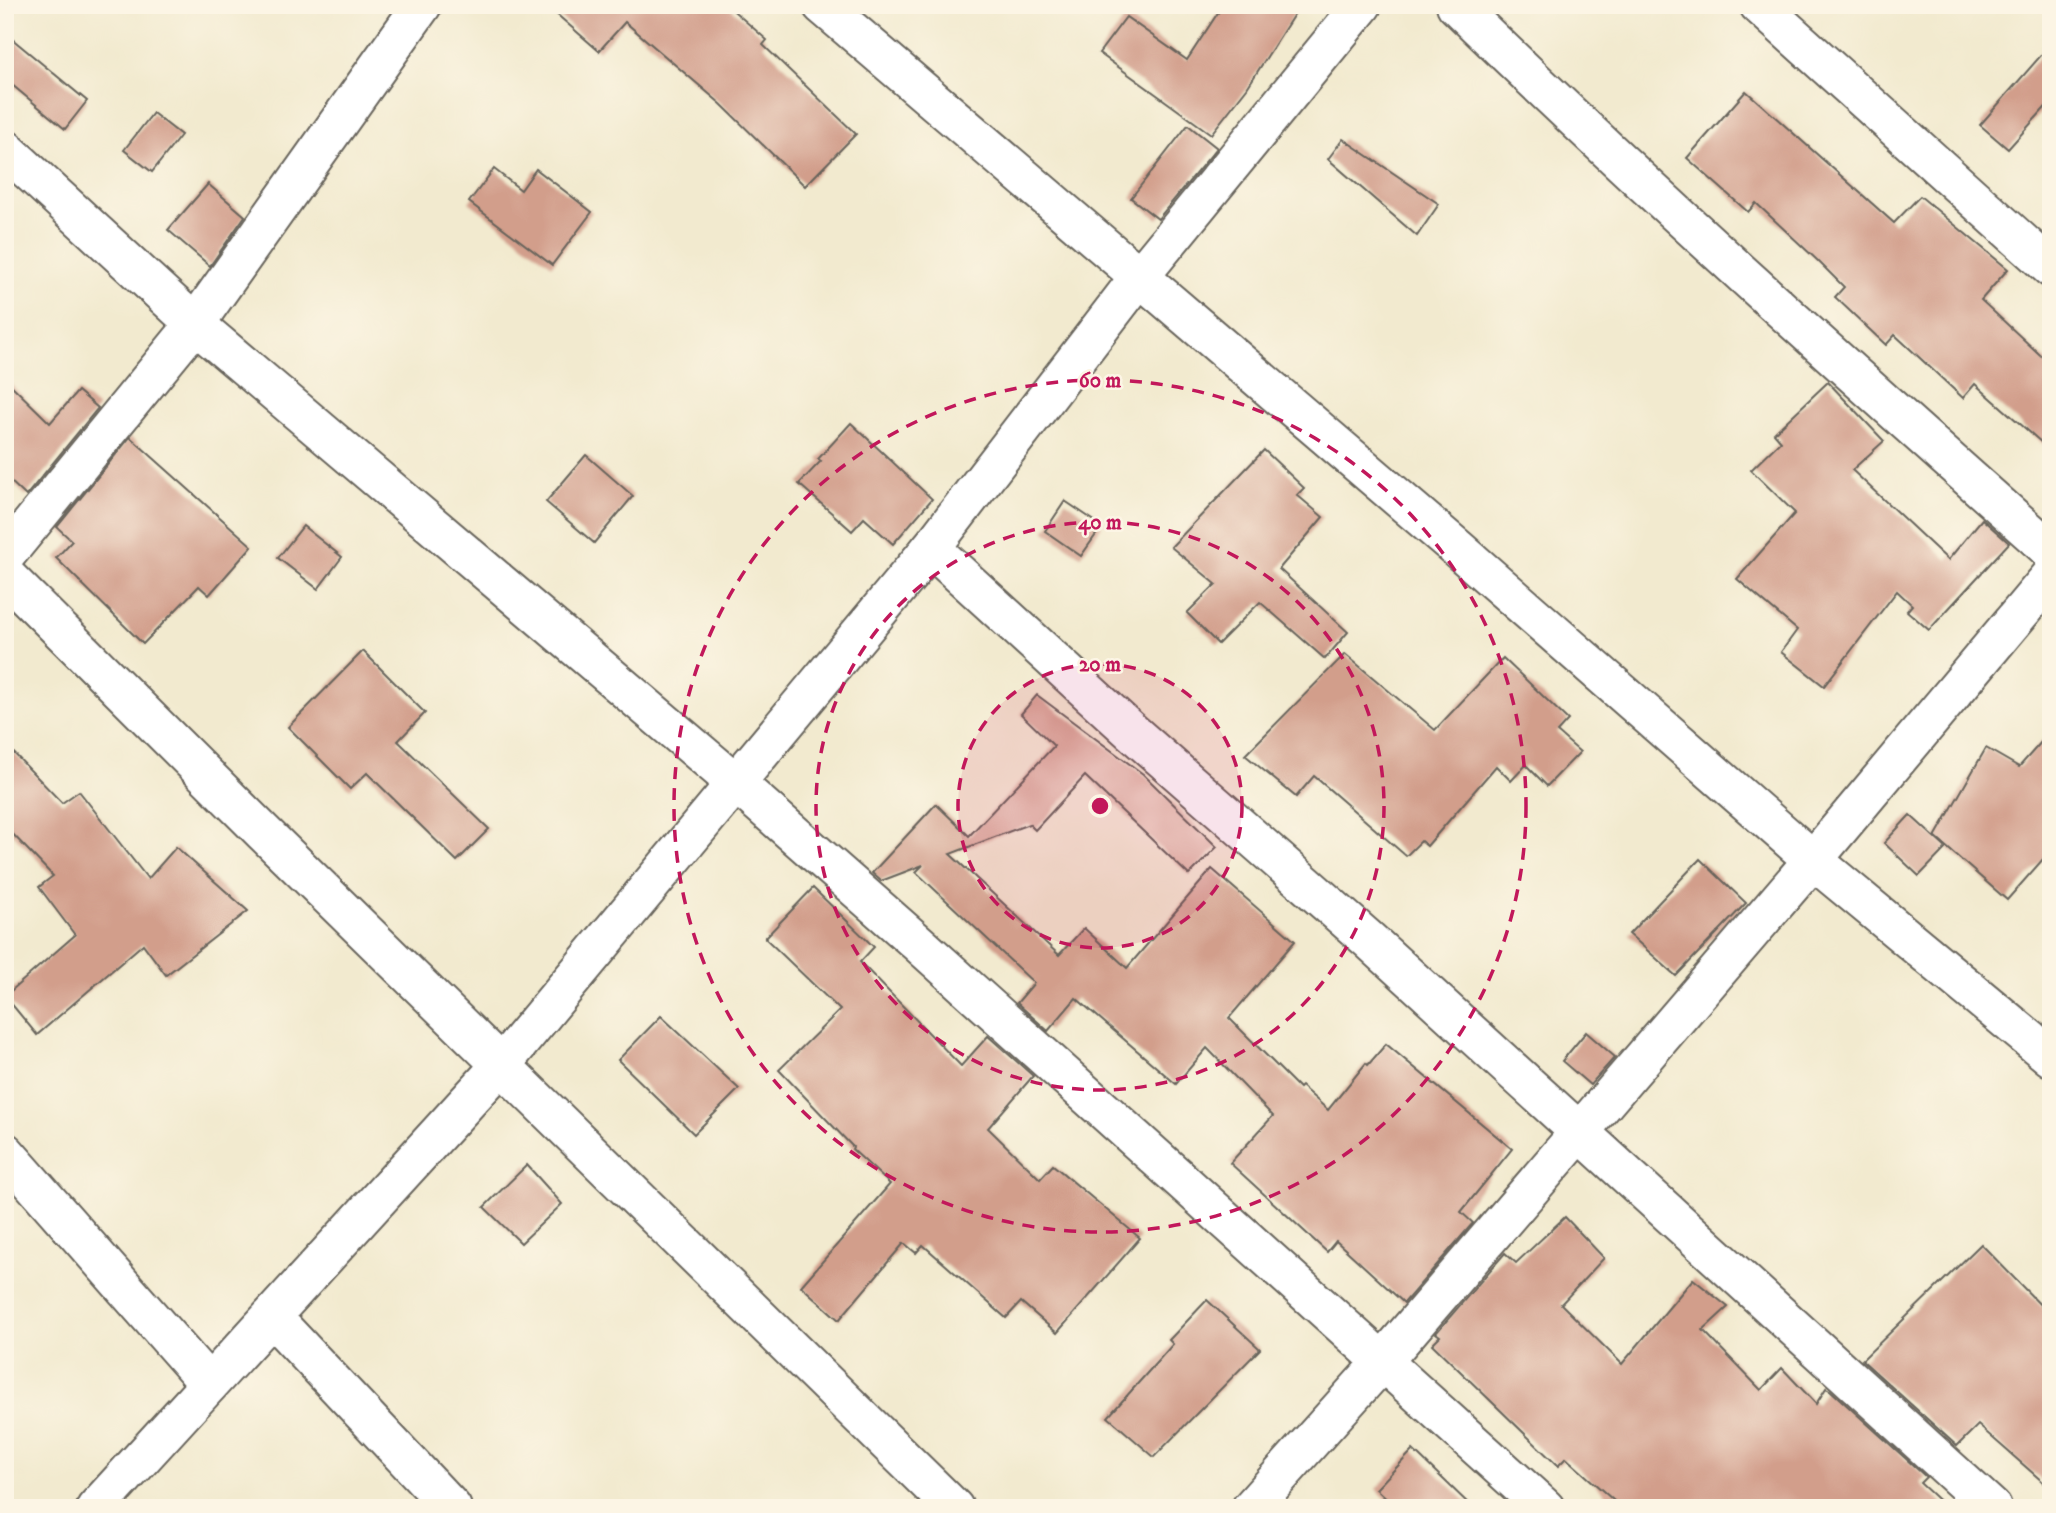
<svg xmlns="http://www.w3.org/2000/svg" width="2056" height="1513" font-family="'IM FELL DW Pica',serif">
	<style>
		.building { fill: #d29e8b }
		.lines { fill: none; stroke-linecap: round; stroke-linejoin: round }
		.minor-casing { stroke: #67645b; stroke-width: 42 }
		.minor { stroke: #fff; stroke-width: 38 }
		.ring { fill: none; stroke: #c2185b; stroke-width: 3.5; stroke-dasharray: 12 9 }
		.centre { fill: #c2185b; stroke: #fcf5e5; stroke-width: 3.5 }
		.ring-label { font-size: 21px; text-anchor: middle; font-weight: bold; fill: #c2185b; stroke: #fcf5e5; stroke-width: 5; stroke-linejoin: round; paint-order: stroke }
	</style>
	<rect width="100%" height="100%" fill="#fcf5e5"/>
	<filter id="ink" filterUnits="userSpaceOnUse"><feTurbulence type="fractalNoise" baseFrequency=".0143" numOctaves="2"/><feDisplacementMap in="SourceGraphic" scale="14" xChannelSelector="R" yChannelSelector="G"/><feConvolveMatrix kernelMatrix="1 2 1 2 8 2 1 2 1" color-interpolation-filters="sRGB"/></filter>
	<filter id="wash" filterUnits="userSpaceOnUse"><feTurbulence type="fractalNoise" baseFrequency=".00686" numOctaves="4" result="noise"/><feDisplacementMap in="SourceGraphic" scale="28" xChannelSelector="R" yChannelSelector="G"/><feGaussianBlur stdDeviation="1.57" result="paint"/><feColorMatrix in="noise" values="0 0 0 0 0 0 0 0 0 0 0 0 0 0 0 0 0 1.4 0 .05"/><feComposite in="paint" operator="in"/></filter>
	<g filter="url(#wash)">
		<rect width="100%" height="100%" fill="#f2eacf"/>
		<g id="blocks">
			<g class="building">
				<path d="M546,5H727L767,40L763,45L856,134L805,186L721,104L625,22L599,51Z"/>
				<path d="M1223,5H1300L1247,88L1211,134L1099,53L1126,17L1187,60Z"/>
				<path d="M5,33L87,101L65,129L5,79Z"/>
				<path d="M2051,44V101L2008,149L1980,125Z"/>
				<path d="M1746,91L1894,223L1920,196L2008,269L1981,300L2051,365V451L1975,384L1963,398L1895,335L1886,345L1835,297L1844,287L1817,260L1756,203L1748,212L1687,158Z"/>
				<path d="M153,113L181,135L152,172L124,150Z"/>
				<path d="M1188,125L1217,148L1158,219L1131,198Z"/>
				<path d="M1343,139L1439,204L1417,236L1328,159Z"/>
				<path d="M494,169L521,190L536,169L592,212L552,265L469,202Z"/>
				<path d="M208,184L245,216L210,266L168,230Z"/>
				<path d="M5,379L50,423L78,391L98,408L26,496L5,476Z"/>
				<path d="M1828,382L1884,441L1852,470L1948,560L1982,519L2009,543L1929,630L1907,611L1912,605L1897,591L1824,686L1781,652L1797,630L1737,579L1795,513L1751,470L1781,441L1774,433Z"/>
				<path d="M851,423L932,499L893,544L864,518L852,531L799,484L821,461L818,459Z"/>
				<path d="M130,437L252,546L209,595L199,586L143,644L56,558L72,541L57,527Z"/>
				<path d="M1264,450L1304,488L1297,495L1323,517L1279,569L1348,632L1325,659L1260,602L1218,644L1187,613L1216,584L1171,547Z"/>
				<path d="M586,455L633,496L594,543L546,502Z"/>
				<path d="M1065,501L1102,526L1081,556L1045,531Z"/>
				<path d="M303,526L342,557L318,589L278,558Z"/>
				<path d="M363,651L425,713L398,741L489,829L457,861L367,773L350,789L288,727Z"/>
				<path d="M1345,654L1435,730L1503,658L1568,720L1557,732L1580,752L1547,786L1526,765L1511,781L1496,766L1427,846L1421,841L1406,856L1314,776L1296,797L1245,755Z"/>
				<path d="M1037,695L1143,774L1217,847L1189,875L1085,776L1035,830L1029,824L950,854L1059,955L1084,928L1127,968L1212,869L1295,941L1229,1018L1299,1088L1301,1086L1328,1110L1366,1063L1368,1065L1386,1044L1512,1149L1461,1212L1473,1223L1404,1303L1336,1241L1327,1252L1230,1163L1273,1116L1207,1048L1176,1084L1076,998L1048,1031L1017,1003L1034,983L916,872L923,865L881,881L872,873L936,804L969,836L1054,746L1021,714Z"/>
				<path d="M2051,731V850L2007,900L1935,837L1986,748L2019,767Z"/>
				<path d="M5,744L62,803L79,791L148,879L176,847L248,911L166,975L143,944L37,1035L5,996L75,935L39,887L53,876L5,826Z"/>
				<path d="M1910,815L1946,848L1919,876L1884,843Z"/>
				<path d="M1700,859L1746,903L1676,976L1629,934Z"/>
				<path d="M813,888L874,947L860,962L961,1066L988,1036L1033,1076L988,1128L1040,1179L1053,1165L1140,1238L1057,1333L1021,1302L1006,1318L923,1245L916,1253L904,1243L839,1320L801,1286L890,1184L852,1149L853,1147L779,1070L840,1010L765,938Z"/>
				<path d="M661,1016L739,1089L694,1134L618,1060Z"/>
				<path d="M1586,1032L1615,1057L1590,1085L1562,1061Z"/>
				<path d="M527,1165L562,1204L521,1243L484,1207Z"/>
				<path d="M1565,1217L1604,1258L1561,1304L1622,1364L1693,1279L1728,1307L1703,1330L1761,1390L1782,1368L1816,1404L1826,1388L1830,1390L1926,1477L1920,1483L1947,1508H1622L1566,1458L1558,1466L1432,1344L1440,1336L1436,1333L1505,1253L1516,1263Z"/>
				<path d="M1981,1244L2051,1316V1489L1978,1425L1957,1446L1862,1360Z"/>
				<path d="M1207,1300L1260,1349L1154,1457L1108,1417L1173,1344L1169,1340Z"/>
				<path d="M1413,1450L1473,1508H1396L1376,1489Z"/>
			</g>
		</g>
	</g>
	<g filter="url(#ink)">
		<use href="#blocks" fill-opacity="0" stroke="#67645b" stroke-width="2"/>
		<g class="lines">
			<g class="minor-casing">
				<g id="minor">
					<path d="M822,5L1458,549L1813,860L2051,1057"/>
					<path d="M1456,5C1649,193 1850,372 2051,551"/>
					<path d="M1759,5L2051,268"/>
					<path d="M5,149L195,324L737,784L919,944L1545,1508"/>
					<path d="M931,548L1132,732L1369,940L1992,1508"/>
					<path d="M5,556L195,324L422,5"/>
					<path d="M5,575L263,832L954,1508"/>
					<path d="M5,1152L209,1384"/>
					<path d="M272,1317L452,1508"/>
					<path d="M96,1508L501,1065L931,548L1140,276L1362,5"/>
					<path d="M1251,1508L1383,1361L1813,860L2051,576"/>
				</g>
			</g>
			<use href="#minor" class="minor"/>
		</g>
	</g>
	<circle cx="1100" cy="806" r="142" fill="#c2185b" fill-opacity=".12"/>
	<g class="ring">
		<circle cx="1100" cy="806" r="142"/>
		<circle cx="1100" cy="806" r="284"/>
		<circle cx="1100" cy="806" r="426"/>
	</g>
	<circle cx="1100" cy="806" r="10" class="centre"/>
	<g class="ring-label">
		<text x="1100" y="387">60 m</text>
		<text x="1100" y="529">40 m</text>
		<text x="1100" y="671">20 m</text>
	</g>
	<rect width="2056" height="1513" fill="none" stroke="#fcf5e5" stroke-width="28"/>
</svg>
